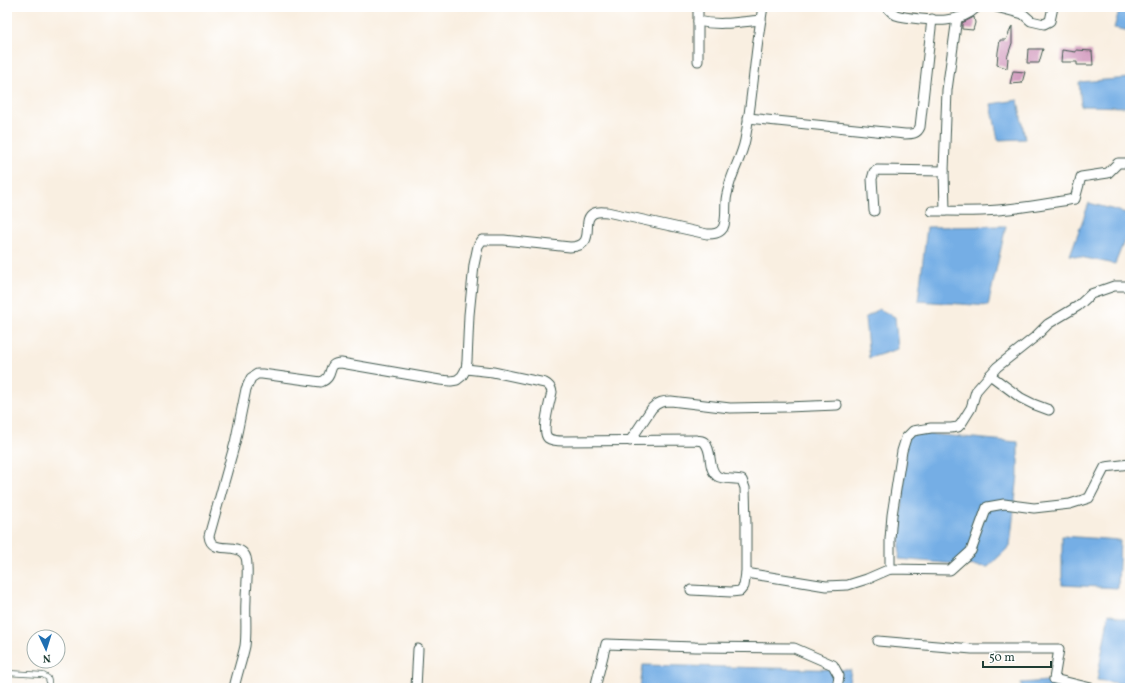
<svg xmlns="http://www.w3.org/2000/svg" width="1137" height="695" font-family="Vollkorn,serif">
	<style>
		.water { fill: #74aee5; stroke: #4a768c }
		.building { fill: #ce90b7 }
		.lines { fill: none; stroke-linecap: round; stroke-linejoin: round }
		.lane-casing { stroke: #40584e; stroke-width: 6 }
		.street-casing { stroke: #40584e; stroke-width: 11 }
		.lane { stroke: #fff; stroke-width: 4.5 }
		.street { stroke: #fff; stroke-width: 9 }
	</style>
	<rect width="100%" height="100%" fill="#fff"/>
	<filter id="ink" filterUnits="userSpaceOnUse"><feTurbulence type="fractalNoise" baseFrequency=".025" numOctaves="2"/><feDisplacementMap in="SourceGraphic" scale="8" xChannelSelector="R" yChannelSelector="G"/><feConvolveMatrix kernelMatrix="1 2 1 2 8 2 1 2 1" color-interpolation-filters="sRGB"/></filter>
	<filter id="wash" filterUnits="userSpaceOnUse"><feTurbulence type="fractalNoise" baseFrequency=".012" numOctaves="4" result="noise"/><feDisplacementMap in="SourceGraphic" scale="16" xChannelSelector="R" yChannelSelector="G"/><feGaussianBlur stdDeviation="0.9" result="paint"/><feColorMatrix in="noise" values="0 0 0 0 0 0 0 0 0 0 0 0 0 0 0 0 0 1.4 0 .05"/><feComposite in="paint" operator="in"/></filter>
	<g filter="url(#wash)">
		<rect width="100%" height="100%" fill="#f9efe1"/>
		<g class="water">
			<path d="M1120,7H1130V31L1114,28Z"/>
			<path d="M1130,78L1129,107L1081,106L1079,82Z"/>
			<path d="M1018,100L1025,139L998,140L991,104Z"/>
			<path d="M1089,203L1130,214V226L1115,264L1070,255Z"/>
			<path d="M1006,226L988,306L918,301L927,227Z"/>
			<path d="M879,309L895,317L898,349L869,358L865,318Z"/>
			<path d="M907,432L1018,442V475L1010,546L988,567L899,559Z"/>
			<path d="M1062,536L1120,540L1118,588L1062,585Z"/>
			<path d="M1109,613L1130,621V685L1097,680Z"/>
			<path d="M643,665L851,670L848,688H640Z"/>
			<path d="M1060,680L1061,688H1022L1021,683Z"/>
		</g>
		<g id="blocks">
			<g class="building">
				<path d="M974,17L975,23L973,30L962,29V23Z"/>
				<path d="M1012,26V43L1007,58H1008L1007,68L997,65L998,52L1000,40H1006Z"/>
				<path d="M1028,49H1043L1039,63H1027Z"/>
				<path d="M1062,50L1076,52V50L1092,51L1093,65H1077V62H1061Z"/>
				<path d="M1013,71L1025,72L1022,83L1010,84Z"/>
			</g>
		</g>
	</g>
	<g filter="url(#ink)">
		<use href="#blocks" fill-opacity="0" stroke="#40584e" stroke-width="1"/>
		<g class="lines">
			<g class="lane-casing">
				<path id="lane" d="M7,673L43,675L48,678L49,682V688"/>
			</g>
			<g class="street-casing">
				<g id="street">
					<path d="M887,7C889,10 892,13 896,15C905,18 936,21 946,20C957,19 969,15 977,7"/>
					<path d="M996,7L1023,14L1031,21L1044,24L1050,21L1053,7"/>
					<path d="M698,21C719,26 740,22 761,20"/>
					<path d="M698,61V7"/>
					<path d="M748,118L905,134C912,134 917,134 920,127L932,19"/>
					<path d="M874,211L872,179L874,172L877,170L944,171"/>
					<path d="M932,211C954,211 976,212 998,210C1024,208 1049,203 1075,199L1081,177L1108,173L1118,163H1130"/>
					<path d="M945,211L944,171L947,90L957,18"/>
					<path d="M466,369L493,372L545,383C549,385 551,387 552,392C550,401 541,432 548,438C552,441 559,441 564,441L696,440C699,441 703,440 705,443C713,452 707,468 717,476C723,480 735,478 742,480L745,488L746,524V573L744,586L740,591L731,592L691,590"/>
					<path d="M990,375L1021,398L1033,404L1049,410"/>
					<path d="M630,441L652,408C658,402 663,401 671,401L730,408L787,407L837,405"/>
					<path d="M890,569V539L892,515L902,451L906,438L913,431L931,428H951L958,427L961,424L971,408L976,391L997,367L1035,337L1048,324L1078,306L1091,294L1114,286H1130"/>
					<path d="M746,573L826,586L848,585L867,579L890,569L950,570L971,551L987,507L1004,504L1034,508L1070,504L1089,498L1105,467L1130,464"/>
					<path d="M878,641L972,649H1059L1054,679L1091,688"/>
					<path d="M234,688C237,674 242,660 245,646C247,631 245,615 246,600C246,588 248,577 247,566C247,562 247,557 244,554C235,542 211,555 209,536L235,443L246,389L251,378L257,374H262L321,382C336,376 325,363 341,363L440,380L451,381L457,380L462,376L466,369L467,361L469,315L474,265L478,246L482,240H504L570,247C599,246 579,220 594,213C598,211 603,212 607,212L707,234C713,234 719,234 723,228C727,220 725,209 726,201C726,196 728,191 729,186C733,170 742,156 745,140C753,96 755,51 763,7"/>
					<path d="M416,688L418,649"/>
					<path d="M595,688L606,644L695,647L794,648L833,665L839,676L837,688"/>
				</g>
			</g>
			<use href="#lane" class="lane"/>
			<use href="#street" class="street"/>
		</g>
	</g>
	<rect width="1137" height="695" fill="none" stroke="#fff" stroke-width="24"/>
	<g transform="translate(46 649) rotate(176)"><circle r="19" fill="#ffffff" stroke="#a5b1ae"/>
	<path d="M0-3L7 15L0 10L-7 15Z" fill="#1f6fb2"/>
	<text y="-6" font-size="11" font-weight="bold" text-anchor="middle" fill="#1f3d34">N</text>
	</g>
	<path d="M983 661v6h68v-6" fill="none" stroke="#1f3d34" stroke-width="2"/>
	<text x="989" y="661" font-size="12" fill="#1f3d34" stroke="#ffffff" stroke-width="3" paint-order="stroke">50 m</text>
</svg>
